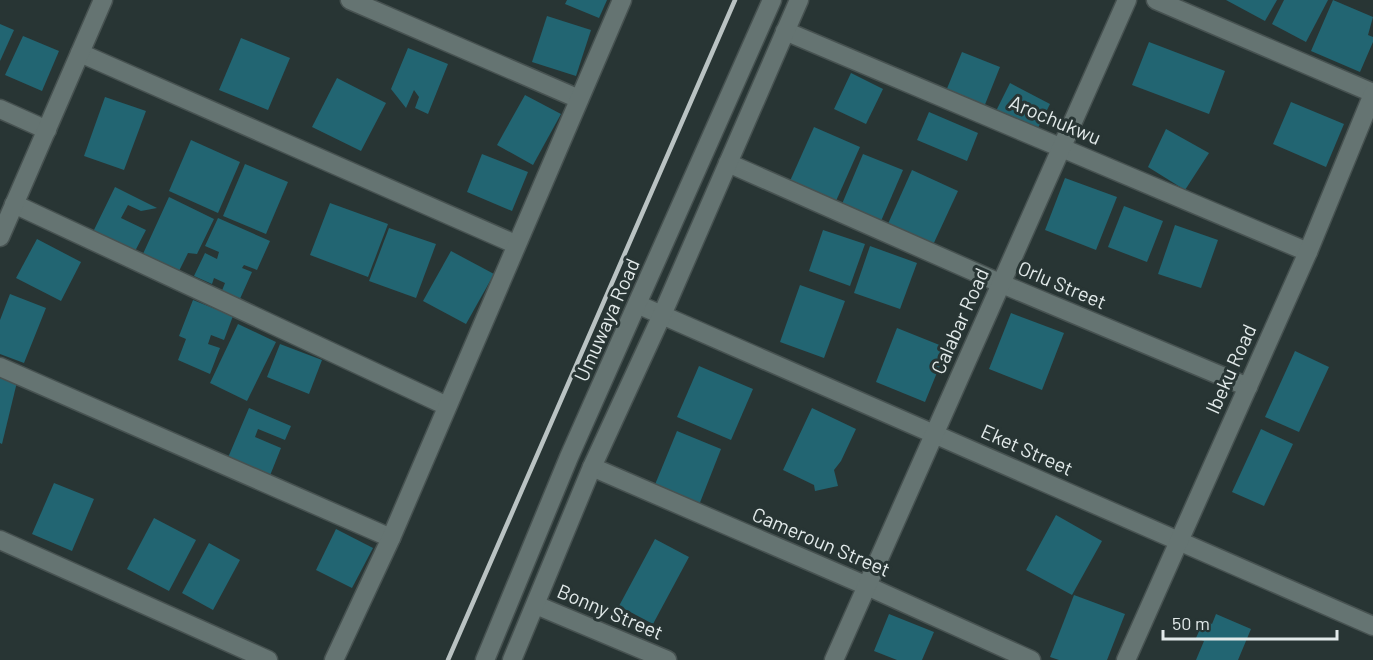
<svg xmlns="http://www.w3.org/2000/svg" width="1373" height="660" font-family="Barlow,sans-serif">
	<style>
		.building { fill: #226572 }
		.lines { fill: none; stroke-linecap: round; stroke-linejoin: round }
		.minor-casing { stroke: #475251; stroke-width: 21 }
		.minor { stroke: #657472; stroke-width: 18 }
		.rail { stroke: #bac3c3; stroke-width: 4.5 }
		.labels { text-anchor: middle; stroke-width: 6; stroke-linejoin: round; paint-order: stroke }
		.street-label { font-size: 20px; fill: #e2eaea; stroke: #283534 }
	</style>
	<rect width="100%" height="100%" fill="#283534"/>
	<g class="building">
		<path d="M567,0H607L599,18L565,4Z"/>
		<path d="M1226,0H1277L1265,21Z"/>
		<path d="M1284,0H1328L1306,42L1272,24Z"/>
		<path d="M1333,0L1373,17L1368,35L1373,37V42L1360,72L1311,51Z"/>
		<path d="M547,16L591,30L576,76L532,62Z"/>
		<path d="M0,24L14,30L0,61Z"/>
		<path d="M23,36L59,51L42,91L5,75Z"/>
		<path d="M241,38L290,58L268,110L219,90Z"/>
		<path d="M1149,42L1225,71L1209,114L1132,85Z"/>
		<path d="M408,48L448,64L428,114L415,108L419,97L414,90L406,108L391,89Z"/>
		<path d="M962,52L1000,67L984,107L946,91Z"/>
		<path d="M851,73L883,89L866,124L834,109Z"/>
		<path d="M337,78L386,103L361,151L312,127Z"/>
		<path d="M1010,83L1050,104L1035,134L995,113Z"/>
		<path d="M525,95L561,114L533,165L497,145Z"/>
		<path d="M105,97L146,111L124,170L84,156Z"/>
		<path d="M1291,102L1344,124L1326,167L1273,144Z"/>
		<path d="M929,112L978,133L967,161L917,140Z"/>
		<path d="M814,127L860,147L836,201L790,181Z"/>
		<path d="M1166,129L1209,153L1185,190L1148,167Z"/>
		<path d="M191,140L240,162L218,213L169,191Z"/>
		<path d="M482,154L528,172L512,211L467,192Z"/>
		<path d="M863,154L903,170L881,221L842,204Z"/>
		<path d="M245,164L288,182L266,234L223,216Z"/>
		<path d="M912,170L958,191L932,247L887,226Z"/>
		<path d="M1065,178L1117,197L1096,250L1045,230Z"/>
		<path d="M115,187L157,208L141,211L128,205L121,218L146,230L133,255L92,234Z"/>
		<path d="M169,197L214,219L197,254L188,253L178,273L142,256Z"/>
		<path d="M330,203L388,224L368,277L310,255Z"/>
		<path d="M1124,206L1163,221L1147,262L1108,247Z"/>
		<path d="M218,218L270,241L257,270L244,265L242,268L252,272L239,301L221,293L225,283L214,278L212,284L194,276L205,253L217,259L219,252L205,246Z"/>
		<path d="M1175,225L1218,240L1201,288L1158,274Z"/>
		<path d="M389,228L436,244L416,298L369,281Z"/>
		<path d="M823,230L865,244L850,286L809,271Z"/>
		<path d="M37,239L81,262L61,301L16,278Z"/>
		<path d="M870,246L917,263L900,309L854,293Z"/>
		<path d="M451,251L494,274L466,324L423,301Z"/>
		<path d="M800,285L845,301L824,358L780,342Z"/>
		<path d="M10,294L46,308L24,363L0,354V320Z"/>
		<path d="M193,300L233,316L224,340L211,335L208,344L220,348L210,374L178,360L186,339L179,336Z"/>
		<path d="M1011,313L1064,333L1042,390L989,369Z"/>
		<path d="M238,324L276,342L247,401L210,383Z"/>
		<path d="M897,328L947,348L925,402L876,382Z"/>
		<path d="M280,344L322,360L309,394L267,377Z"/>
		<path d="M1295,351L1329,367L1299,432L1265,417Z"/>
		<path d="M699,366L753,389L731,440L677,417Z"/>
		<path d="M0,378L17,382L2,444L0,443Z"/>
		<path d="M249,408L291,426L285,440L258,429L255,437L281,448L269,478L227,460Z"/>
		<path d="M812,408L856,429L841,461L834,470L838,486L815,491L814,485L783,470Z"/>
		<path d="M1261,429L1293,444L1264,506L1232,492Z"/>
		<path d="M677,431L721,449L699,505L654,487Z"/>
		<path d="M54,483L94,499L72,551L32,534Z"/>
		<path d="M1056,515L1102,541L1072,595L1026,570Z"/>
		<path d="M154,518L196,540L169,591L127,569Z"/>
		<path d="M336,529L373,548L352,588L316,570Z"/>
		<path d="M655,539L689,557L653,624L619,606Z"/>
		<path d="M209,543L240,560L213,610L182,593Z"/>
		<path d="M1074,595L1125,614L1107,660H1059L1050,657Z"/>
		<path d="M889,614L934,632L922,660H897L874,651Z"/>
		<path d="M1216,614L1251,629L1238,660H1196L1204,641L1196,638L1204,620L1212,624Z"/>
	</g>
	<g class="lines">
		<g class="minor-casing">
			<g id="minor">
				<path d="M350,0L579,99"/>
				<path d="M1156,0L1373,93"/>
				<path d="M785,31L1308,252"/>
				<path d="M80,53L515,244"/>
				<path d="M0,109L47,130"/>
				<path d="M728,163L1002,284L1248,387"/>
				<path d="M14,204L447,406"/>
				<path d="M0,237L103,0"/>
				<path d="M639,305L1373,626"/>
				<path d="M0,367L391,538"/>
				<path d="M592,467L867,586L1031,660"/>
				<path d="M0,540L268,660"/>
				<path d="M536,605L667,660"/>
				<path d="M334,660L391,538L622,0"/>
				<path d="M485,660L569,457L772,0"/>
				<path d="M512,660L592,467L662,315L799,0"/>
				<path d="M834,660L1127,0"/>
				<path d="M1126,660L1308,252L1373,94"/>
			</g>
		</g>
		<use href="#minor" class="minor"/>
		<path class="rail" d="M448,660L735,0"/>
	</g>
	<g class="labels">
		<g class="street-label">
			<text transform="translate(1055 120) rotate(23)" y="7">Arochukwu</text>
			<text transform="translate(1062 285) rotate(23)" y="7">Orlu Street</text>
			<text transform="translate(607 320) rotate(-66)" y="7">Umuwaya Road</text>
			<text transform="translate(960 321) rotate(-66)" y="7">Calabar Road</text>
			<text transform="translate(1231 369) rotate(-66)" y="7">Ibeku Road</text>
			<text transform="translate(1027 450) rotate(24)" y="7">Eket Street</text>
			<text transform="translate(821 542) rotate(23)" y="7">Cameroun Street</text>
			<text transform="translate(610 612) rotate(23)" y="7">Bonny Street</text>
		</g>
	</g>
	<path d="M1163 630v9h174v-9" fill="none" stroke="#e2eaea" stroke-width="3"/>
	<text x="1172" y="630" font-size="18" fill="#e2eaea" stroke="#283534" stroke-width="4.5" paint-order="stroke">50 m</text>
</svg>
